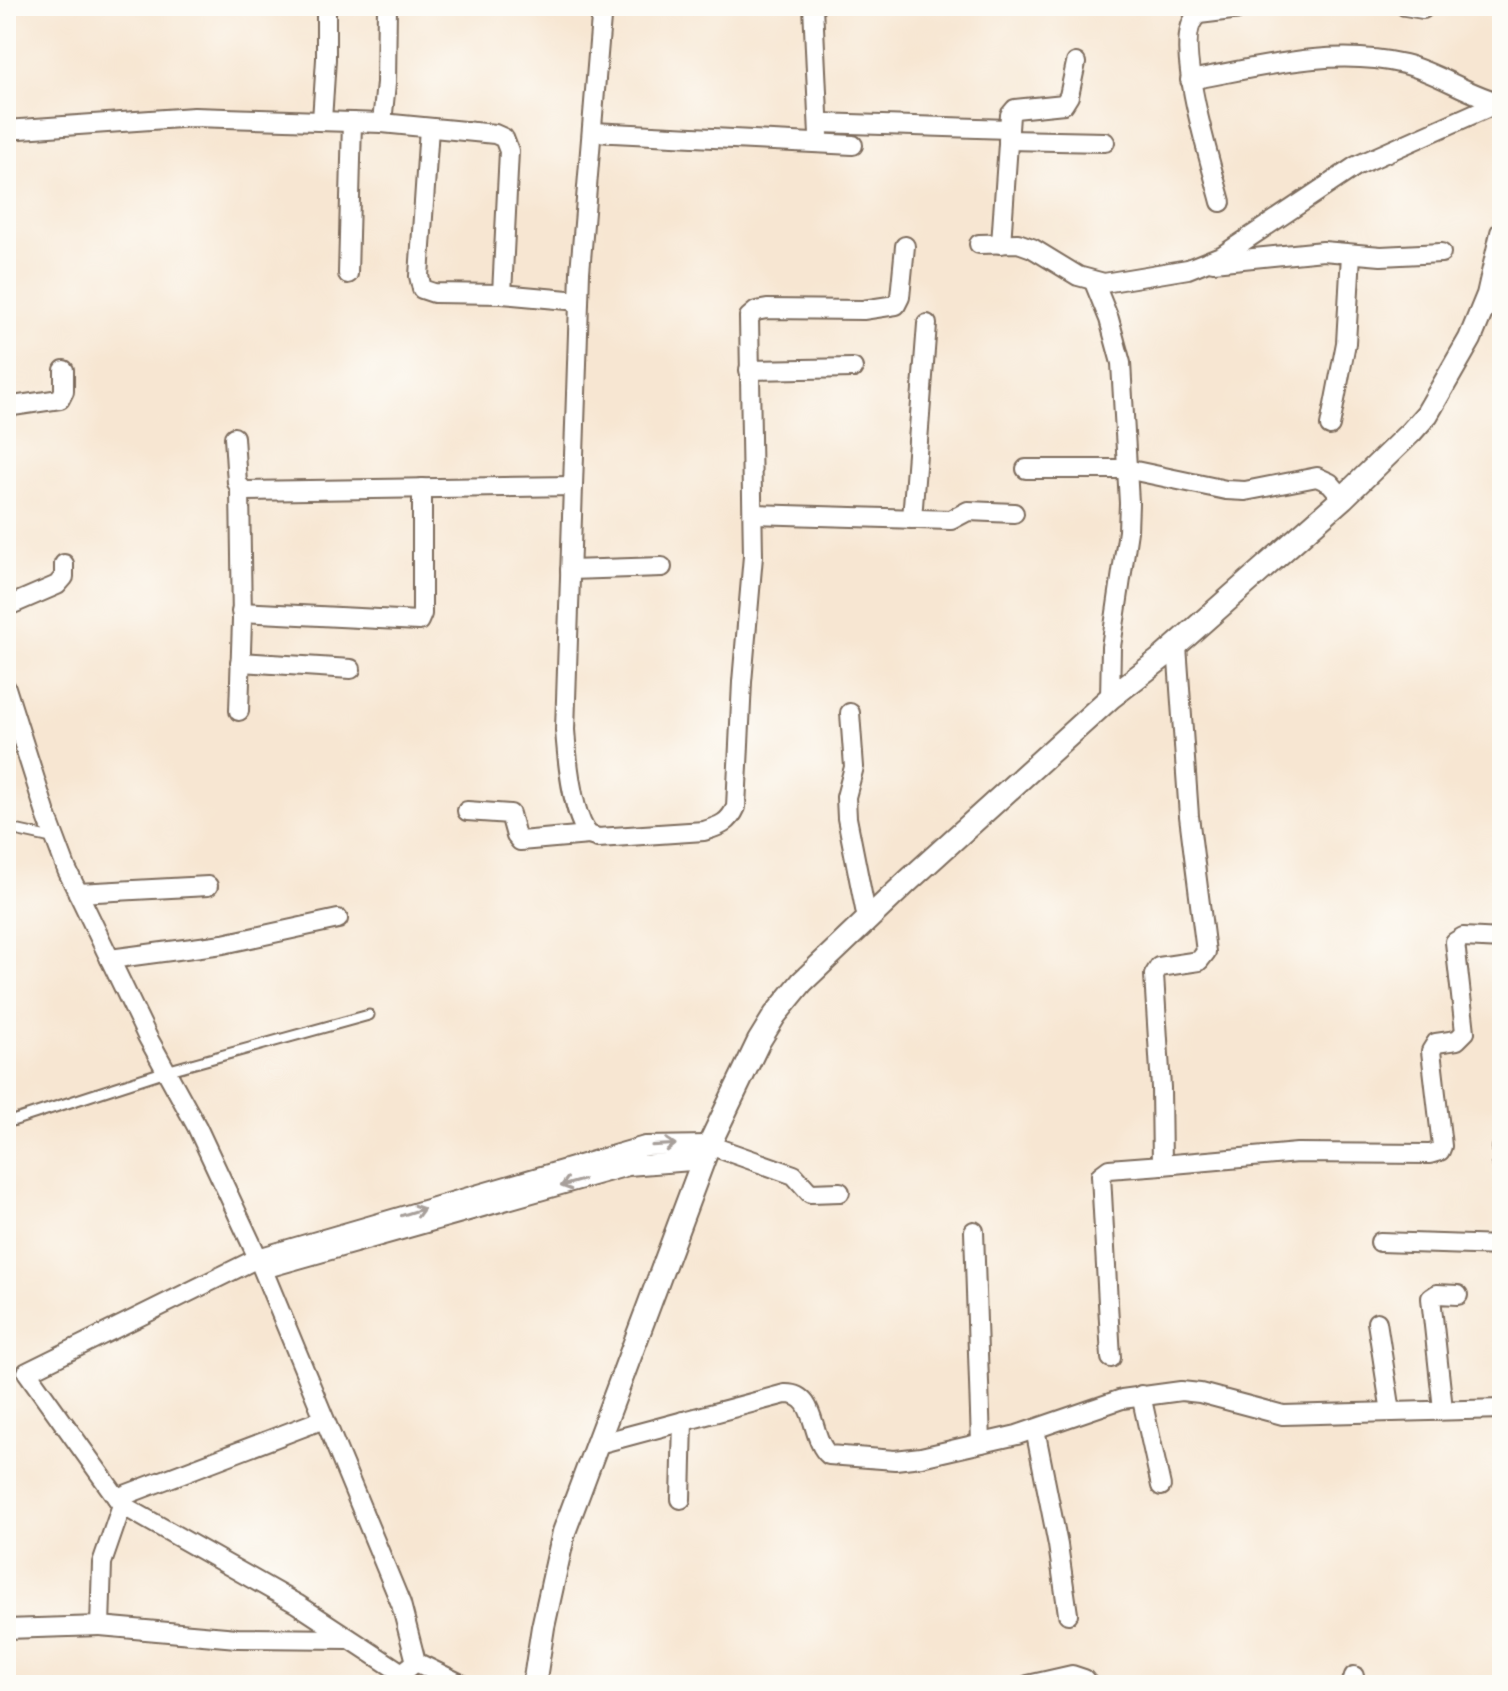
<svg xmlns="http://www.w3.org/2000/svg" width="1508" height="1691" font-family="Caveat,sans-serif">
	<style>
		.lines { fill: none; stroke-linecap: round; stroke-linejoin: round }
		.service-casing { stroke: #7d6c5d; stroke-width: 13 }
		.minor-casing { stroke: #7d6c5d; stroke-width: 22 }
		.tertiary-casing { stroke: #7d6c5d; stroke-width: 26 }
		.service { stroke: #fff; stroke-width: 9 }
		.minor { stroke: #fff; stroke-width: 18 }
		.tertiary { stroke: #fff; stroke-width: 22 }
		.oneway { stroke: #a79f9a }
	</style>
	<rect width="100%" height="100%" fill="#fdfcf7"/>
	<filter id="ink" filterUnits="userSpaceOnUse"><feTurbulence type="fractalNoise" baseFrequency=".0125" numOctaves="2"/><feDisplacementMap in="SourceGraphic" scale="16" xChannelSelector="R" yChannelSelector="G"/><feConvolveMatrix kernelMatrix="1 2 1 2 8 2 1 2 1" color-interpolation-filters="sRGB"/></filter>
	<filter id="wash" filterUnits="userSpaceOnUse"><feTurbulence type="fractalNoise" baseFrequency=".006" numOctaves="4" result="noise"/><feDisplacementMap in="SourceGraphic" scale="32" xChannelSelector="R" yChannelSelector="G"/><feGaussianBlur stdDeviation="1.8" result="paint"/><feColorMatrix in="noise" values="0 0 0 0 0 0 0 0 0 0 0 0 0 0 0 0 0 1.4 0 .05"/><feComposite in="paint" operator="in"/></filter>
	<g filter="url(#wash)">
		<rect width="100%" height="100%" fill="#f7e6d2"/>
	</g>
	<g filter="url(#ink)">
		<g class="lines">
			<g class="service-casing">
				<g id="service">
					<path d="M6,828L56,839"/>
					<path d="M6,1123L166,1071L369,1015"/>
				</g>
			</g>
			<g class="minor-casing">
				<g id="minor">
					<path d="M602,6L580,272L565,730C567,757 572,816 589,835L598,838L704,831C720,826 729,823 736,807L742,682L753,556L749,317L756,311L767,309L863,310L896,305L900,297L905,246"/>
					<path d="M813,6L819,135"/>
					<path d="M1405,6L1423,9"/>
					<path d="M1190,80C1261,67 1333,47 1404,64C1439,73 1468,95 1502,103"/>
					<path d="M322,120L326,59V6"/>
					<path d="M382,123L386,83L387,6"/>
					<path d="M819,123L1009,129"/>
					<path d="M429,128L419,276L422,289L434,293L502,294L579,301"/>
					<path d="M6,130L194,117L382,123L495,134L504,138L509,151L502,294"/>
					<path d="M593,132L853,145"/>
					<path d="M1008,140L1105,142"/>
					<path d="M1221,202C1213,170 1168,33 1199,14L1265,6"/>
					<path d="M979,244L1018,243L1032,248L1078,276L1104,283L1188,269L1223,255L1356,166L1498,103"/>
					<path d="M1001,244L1010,115L1015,109L1064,104L1069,96L1076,63"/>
					<path d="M1213,262L1323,251L1381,256L1441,253"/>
					<path d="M348,274L352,122"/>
					<path d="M1094,282L1109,319L1121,363L1129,503L1128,531L1111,647L1110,698"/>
					<path d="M749,370L853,368"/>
					<path d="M6,407L60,399L64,391V370"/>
					<path d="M1330,426L1346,343L1351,254"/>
					<path d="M234,437L237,483L244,491L573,486"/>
					<path d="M1026,469H1126L1226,490L1245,491L1317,477L1330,483L1343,498"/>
					<path d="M753,514L951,520L968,511L1014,513"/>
					<path d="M912,519L927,324"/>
					<path d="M570,570L662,567"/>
					<path d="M6,607L57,585L64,577V564"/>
					<path d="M241,612L419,621L422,614V488"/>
					<path d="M240,662L351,669"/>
					<path d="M6,688L46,814L67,870L147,1036L197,1127L258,1258L401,1604L416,1662L463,1685"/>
					<path d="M239,711L242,620L240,490"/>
					<path d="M850,713L854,767L846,797L847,818L867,919"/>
					<path d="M467,811L510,814L516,836L520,841L589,835"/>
					<path d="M78,893L208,886"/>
					<path d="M110,959L223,944L338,919"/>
					<path d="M1502,1148V1163"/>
					<path d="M1162,1165L1297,1153L1430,1154L1440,1151L1442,1146L1431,1051L1436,1043L1457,1040L1465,1032L1455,942L1463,937L1502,939"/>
					<path d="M974,1231L981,1443"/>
					<path d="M1380,1242L1502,1246"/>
					<path d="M263,1269L628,1166L704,1160"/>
					<path d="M1377,1322L1391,1412"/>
					<path d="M1111,1358L1101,1175L1109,1169L1162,1165L1161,1088L1154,975L1159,967L1199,961L1206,952L1189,816L1177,646"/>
					<path d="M1141,1395L1161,1486"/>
					<path d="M1443,1409L1431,1298L1437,1294L1458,1295"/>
					<path d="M1035,1429L1058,1545L1068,1614"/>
					<path d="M598,1444L785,1394C818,1393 809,1438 829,1455L895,1460L921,1457L1017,1435L1122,1399L1181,1391L1200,1393L1283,1415L1502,1409"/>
					<path d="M117,1498L324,1419"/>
					<path d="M681,1499L683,1421"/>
					<path d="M122,1505L102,1563L100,1626L237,1638L349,1639"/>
					<path d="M6,1629L100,1626"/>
					<path d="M416,1662L402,1673L297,1604L122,1505L27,1372L258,1258L645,1146L709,1145L794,1175L810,1193L840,1192"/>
					<path d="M1028,1685L1072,1675L1084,1679L1089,1685"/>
					<path d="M1351,1685L1354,1676"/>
				</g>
			</g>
			<g class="tertiary-casing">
				<path id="tertiary" d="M534,1685L543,1627L564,1532L709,1145L759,1041L775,1015L802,982L907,882L1110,698L1163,657L1343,498L1411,432L1427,414L1470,339L1488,295L1502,233"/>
			</g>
			<use href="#service" class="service"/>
			<use href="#minor" class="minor"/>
			<use href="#tertiary" class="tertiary"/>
		</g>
		<defs><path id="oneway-shaft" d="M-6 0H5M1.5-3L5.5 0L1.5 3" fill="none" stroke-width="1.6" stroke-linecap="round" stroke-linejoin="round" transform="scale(2)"/></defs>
		<g class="oneway">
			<use href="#oneway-shaft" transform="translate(664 1145) rotate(-3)"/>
			<use href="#oneway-shaft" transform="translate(572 1183) rotate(164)"/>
			<use href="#oneway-shaft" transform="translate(413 1212) rotate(-17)"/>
		</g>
	</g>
	<rect width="1508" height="1691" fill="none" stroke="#fdfcf7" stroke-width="32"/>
</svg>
